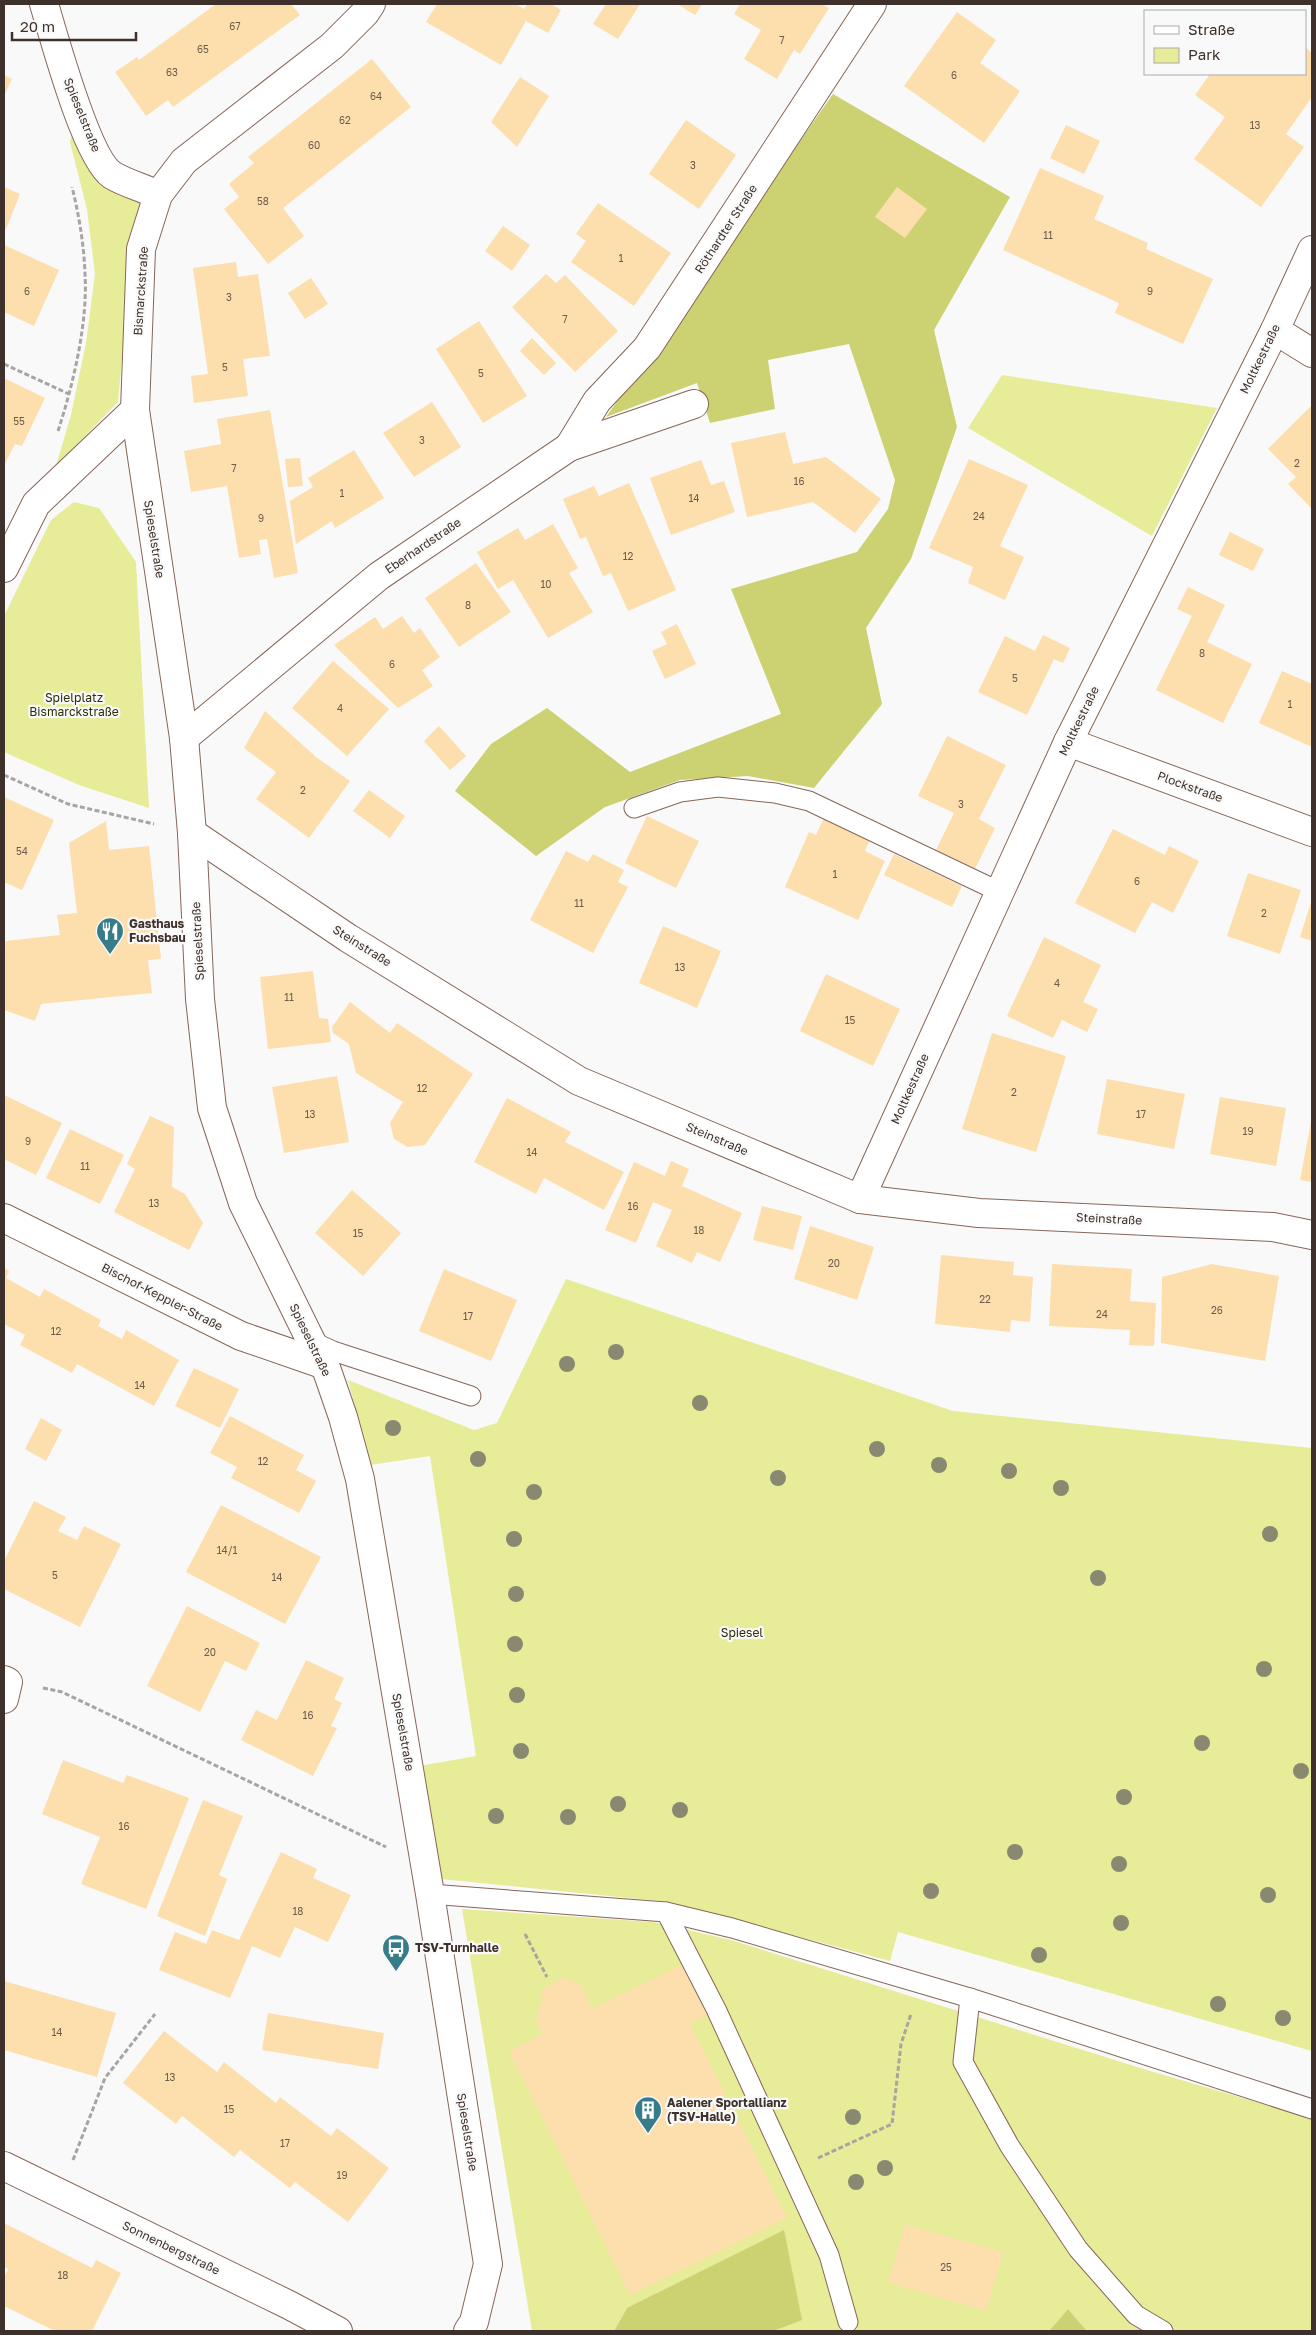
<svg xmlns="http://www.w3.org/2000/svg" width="1316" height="2335" font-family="'Golos Text',sans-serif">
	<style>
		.green { fill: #e6ec97 }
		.forest { fill: #ccd172 }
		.building { fill: #fddead }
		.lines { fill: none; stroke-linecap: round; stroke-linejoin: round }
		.lane-casing { stroke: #866658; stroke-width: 21 }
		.street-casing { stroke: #866658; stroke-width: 30 }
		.secondary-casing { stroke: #866658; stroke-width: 30 }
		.path { stroke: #a9a3a1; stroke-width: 3; stroke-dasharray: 5 2.5; stroke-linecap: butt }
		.lane { stroke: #fff; stroke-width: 19 }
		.street { stroke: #fff; stroke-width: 28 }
		.secondary { stroke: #fff; stroke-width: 28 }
		.tree { fill: #898972 }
		.labels { text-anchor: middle; stroke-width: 4.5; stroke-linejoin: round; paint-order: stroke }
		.number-label { font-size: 10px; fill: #6e5c4b }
		.street-label { font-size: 12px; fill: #3e302a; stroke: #f9f9f9 }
		.park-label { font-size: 12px; fill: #2d2e04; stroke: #f9f9f9 }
		.poi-label { font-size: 12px; font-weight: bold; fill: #3e302a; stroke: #f9f9f9; text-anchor: start }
	</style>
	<rect width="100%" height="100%" fill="#f9f9f9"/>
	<g class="green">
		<path d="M75,122L147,199L132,246L118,402L56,466L71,415L86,343L95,274L87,209L70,142Z"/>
		<path d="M1002,375L1217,408L1152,536L968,428Z"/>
		<path d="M74,502L99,508L136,562L149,808L79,785L4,752V616L51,520Z"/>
		<path d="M566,1279L953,1411L1312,1448V2051L898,1932L890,1961L669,1902L441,1879L420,1766L476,1756L430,1456L370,1465L348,1380L474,1430L497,1423Z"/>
		<path d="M462,1909L653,1922L731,1940L1150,2071L1312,2118V2331H1087L1068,2309L1049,2331H773L802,2319L627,2308L614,2331H532Z"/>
	</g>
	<g class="forest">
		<path d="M833,94L1010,197L934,330L957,427L911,559L866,628L882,704L814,788L748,776L680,780L605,807L536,856L455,791L491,744L547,708L630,772L781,714L731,589L857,552L888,509L895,480L849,344L768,360L775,409L710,423L697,383L606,417Z"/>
		<path d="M784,2230L802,2320L773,2331H614L627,2308Z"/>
		<path d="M1068,2309L1087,2331H1049Z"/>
	</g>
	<g class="building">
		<path d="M216,4H291L300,15L173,107L168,100L146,116L115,72L137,57L139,60Z"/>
		<path d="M437,4H516L524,9L527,4H551L561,10L548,33L526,21L501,65L426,22Z"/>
		<path d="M606,4H640L618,39L593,24Z"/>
		<path d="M677,4H702L695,15Z"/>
		<path d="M740,4H822L829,8L800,54L794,50L777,79L744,59L761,30L734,14Z"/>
		<path d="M957,12L996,40L980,63L1020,91L984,143L904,86Z"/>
		<path d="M1305,47L1312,53V97L1286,134L1304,147L1261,207L1194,159L1225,117L1195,95L1210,74H1305Z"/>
		<path d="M372,59L411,107L283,208L304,236L268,264L224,209L239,197L229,184L254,163L248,157Z"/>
		<path d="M4,75L12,79L4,96Z"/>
		<path d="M520,77L549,96L517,147L491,122Z"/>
		<path d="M686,120L736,155L699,209L649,174Z"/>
		<path d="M1066,125L1100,141L1084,174L1050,158Z"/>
		<path d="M1040,168L1104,196L1094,219L1148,243L1146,249L1213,279L1183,344L1115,313L1119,303L1003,250Z"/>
		<path d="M4,187L20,194L6,229L4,228Z"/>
		<path d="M897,187L927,209L905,238L875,217Z"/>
		<path d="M598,203L671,253L634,306L571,262L586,241L576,234Z"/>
		<path d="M503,226L530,245L512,271L485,251Z"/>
		<path d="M4,245L59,270L34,326L4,312Z"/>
		<path d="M236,262L238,277L258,274L270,356L243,359L248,396L194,403L191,376L208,374L193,268Z"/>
		<path d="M546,274L556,283L565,275L618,331L575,372L512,307Z"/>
		<path d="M311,278L328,304L305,319L288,293Z"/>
		<path d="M479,321L527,396L483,423L436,349Z"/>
		<path d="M532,338L556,363L544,375L520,351Z"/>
		<path d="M4,378L45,398L22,446L15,444L4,466Z"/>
		<path d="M432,402L461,447L414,477L383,433Z"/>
		<path d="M1312,405V509L1288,484L1296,477L1268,449Z"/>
		<path d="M270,410L298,573L274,578L267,539L259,540L261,554L239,558L227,486L191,492L184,451L221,444L217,419Z"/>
		<path d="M785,432L793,464L826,457L881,499L855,533L813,502L747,517L731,443Z"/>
		<path d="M354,450L384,498L335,528L332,521L296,544L290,501L313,487L308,478Z"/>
		<path d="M300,458L303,486L288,487L285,459Z"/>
		<path d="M969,459L1028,485L1000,546L1024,557L1005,600L968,583L973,567L929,548Z"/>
		<path d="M701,460L711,485L724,481L735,512L671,535L650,478Z"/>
		<path d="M629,483L676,590L628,611L611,573L603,576L586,537L580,539L563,499L594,486L599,496Z"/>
		<path d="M553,524L578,568L569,573L593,612L548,638L513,580L498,589L477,552L518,528L525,540Z"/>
		<path d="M1230,532L1264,549L1253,571L1219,555Z"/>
		<path d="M476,563L511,612L459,647L425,598Z"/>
		<path d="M1188,587L1225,605L1207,642L1252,664L1223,723L1156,690L1192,616L1177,609Z"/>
		<path d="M402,616L414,633L420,628L440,657L422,670L433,686L398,708L334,645L375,617L383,629Z"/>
		<path d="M677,624L696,664L665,679L652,651L667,644L661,632Z"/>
		<path d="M1043,635L1070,648L1063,663L1054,659L1027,715L978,692L1005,636L1035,651Z"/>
		<path d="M333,661L389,709L347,756L292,708Z"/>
		<path d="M1282,671L1312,684V747L1259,723Z"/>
		<path d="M265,711L316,757L350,781L309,838L256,799L276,772L244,748Z"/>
		<path d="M439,726L466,756L450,770L424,741Z"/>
		<path d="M947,736L1006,765L979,819L995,828L975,869L936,850L954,813L918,796Z"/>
		<path d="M369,790L405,816L390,838L353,811Z"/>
		<path d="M4,797L54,820L22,890L4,882Z"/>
		<path d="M647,816L699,841L676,888L625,863Z"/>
		<path d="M825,816L871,837L865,851L885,861L858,920L785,887L809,832L816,835Z"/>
		<path d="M106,821L109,850L149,846L161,959L148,960L152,993L41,1004L35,1021L4,1010V949L6,941L60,935L57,915L77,913L69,843Z"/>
		<path d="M1113,829L1165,855L1169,846L1199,861L1173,913L1152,902L1135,933L1075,903Z"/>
		<path d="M566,851L588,862L593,854L624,870L618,882L628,887L593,953L530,920Z"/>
		<path d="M894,854L962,886L952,907L884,875Z"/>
		<path d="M1248,873L1301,890L1280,954L1227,936Z"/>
		<path d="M1312,899V941L1300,937Z"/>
		<path d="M663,926L721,951L697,1008L639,983Z"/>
		<path d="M1044,937L1101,965L1083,1002L1098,1009L1087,1032L1062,1020L1053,1038L1007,1016Z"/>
		<path d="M313,971L319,1018L328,1019L331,1042L268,1049L260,977Z"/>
		<path d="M826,974L900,1009L873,1066L800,1031Z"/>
		<path d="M350,1002L390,1033L397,1023L473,1074L425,1145L408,1147L394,1139L390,1123L403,1102L356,1073L349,1044L333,1033L332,1027Z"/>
		<path d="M992,1033L1066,1056L1036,1152L962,1129Z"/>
		<path d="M337,1076L349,1142L284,1153L272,1087Z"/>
		<path d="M1107,1079L1185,1094L1174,1149L1097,1134Z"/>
		<path d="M4,1095L62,1123L36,1175L4,1159Z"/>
		<path d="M1220,1097L1286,1108L1276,1166L1210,1154Z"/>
		<path d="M507,1098L571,1132L565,1142L624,1172L604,1210L544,1178L536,1194L474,1162Z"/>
		<path d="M150,1116L174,1127L172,1187L185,1194L203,1223L189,1250L114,1212L135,1169L127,1164Z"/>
		<path d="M1311,1122H1312V1182L1300,1180Z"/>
		<path d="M70,1129L124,1155L100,1204L46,1178Z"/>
		<path d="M671,1161L689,1169L682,1186L742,1213L720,1262L697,1252L692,1263L656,1246L672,1210L653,1202L636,1243L605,1230L634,1162L665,1176Z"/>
		<path d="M352,1190L401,1233L363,1276L315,1233Z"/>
		<path d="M762,1206L802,1216L793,1250L753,1240Z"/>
		<path d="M810,1226L874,1247L857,1300L794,1279Z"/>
		<path d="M941,1255L1014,1262L1013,1275L1033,1277L1030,1322L1011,1320L1010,1332L935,1324Z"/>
		<path d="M1052,1264L1132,1269L1130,1301L1156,1303L1154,1346L1129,1345L1130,1330L1049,1326Z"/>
		<path d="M1212,1264L1279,1276L1265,1361L1161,1343L1162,1277Z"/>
		<path d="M4,1268L9,1271L6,1278L40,1297L44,1289L101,1320L98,1326L122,1339L126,1330L179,1360L154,1406L77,1364L72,1373L20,1345L25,1335L4,1324Z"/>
		<path d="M444,1269L517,1300L491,1361L419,1331Z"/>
		<path d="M194,1368L239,1389L220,1428L175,1406Z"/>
		<path d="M230,1416L304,1455L296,1470L316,1481L299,1513L231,1478L237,1467L210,1453Z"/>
		<path d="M41,1418L62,1430L46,1461L25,1449Z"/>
		<path d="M34,1501L66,1517L58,1531L77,1540L84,1526L121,1544L80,1627L4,1589V1561Z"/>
		<path d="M221,1505L321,1557L285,1624L186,1572Z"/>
		<path d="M187,1606L260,1643L246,1671L225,1661L200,1712L147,1686Z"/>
		<path d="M306,1660L344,1678L334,1699L342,1703L331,1726L337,1728L313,1776L241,1740L256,1710L277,1720Z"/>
		<path d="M63,1760L123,1783L127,1775L189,1798L146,1909L81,1884L100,1837L42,1814Z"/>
		<path d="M203,1800L243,1816L219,1875L227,1879L205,1936L157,1916Z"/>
		<path d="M281,1852L317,1869L313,1878L351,1895L328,1942L295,1927L280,1958L252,1946L230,1998L159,1970L175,1932L206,1944L212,1930L239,1940Z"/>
		<path d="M682,1965L707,2015L690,2024L787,2218L630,2295L509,2051L542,2034L536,2022L544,1988L564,1978L581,1985L592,2008Z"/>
		<path d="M4,1981L116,2013L97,2077L4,2050Z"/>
		<path d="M268,2013L384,2033L378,2069L262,2050Z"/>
		<path d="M164,2031L217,2072L224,2062L276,2103L280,2097L331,2136L337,2128L389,2168L348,2222L295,2182L290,2188L240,2150L234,2157L182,2116L176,2124L123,2083Z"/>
		<path d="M4,2223L92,2268L96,2260L121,2273L92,2331H55L4,2306V2278L8,2269L4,2267Z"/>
		<path d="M905,2224L1003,2252L987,2311L888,2283Z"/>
	</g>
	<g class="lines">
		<g class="lane-casing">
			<g id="lane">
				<path d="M634,808L680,792L718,787L775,793L809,801L1000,892"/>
				<path d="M311,1341L333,1351L471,1396"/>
				<path d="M430,1894L666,1912L732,1928L970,1998L1312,2109"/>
				<path d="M666,1912L716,2009L829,2255L848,2322"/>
				<path d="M970,1998L963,2062L1009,2145L1078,2249L1136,2315L1163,2331"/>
			</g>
		</g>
		<g class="street-casing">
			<g id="street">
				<path d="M44,4C54,37 86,157 112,175C125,183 144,188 158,195"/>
				<path d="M371,4L365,13L332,46L184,161L158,195L141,249L135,410L184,738L192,833L200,999L212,1108L243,1203L311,1341L325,1365L343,1417L360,1479L430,1894L488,2264L474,2322L468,2331"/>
				<path d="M1275,330L1312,353"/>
				<path d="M569,447L597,401L647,348L872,4"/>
				<path d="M4,568L36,504L135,410"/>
				<path d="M184,738L379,576L569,447L694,404"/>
				<path d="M1068,742L1312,832"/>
				<path d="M192,833L348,938L579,1081L860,1199L979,1213L1273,1227L1312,1235"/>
				<path d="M860,1199L1068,742L1275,330L1312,250"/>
				<path d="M4,1218L241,1336L325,1365"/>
				<path d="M4,1680L8,1682L4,1699"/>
			</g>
		</g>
		<g class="secondary-casing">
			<path id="secondary" d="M4,2166L289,2305L338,2331"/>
		</g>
		<g class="path">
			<path d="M4,364L69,394"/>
			<path d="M58,431C73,385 88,323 85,274C84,245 79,215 72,187"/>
			<path d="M4,775L68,804L154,824"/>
			<path d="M43,1688L62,1692L386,1847"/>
			<path d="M525,1934L547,1977"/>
			<path d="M818,2158L892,2124L901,2044L911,2014"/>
			<path d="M73,2160L105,2078L155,2014"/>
		</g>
		<use href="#lane" class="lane"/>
		<use href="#street" class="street"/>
		<use href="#secondary" class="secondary"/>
	</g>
	<g class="tree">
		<circle cx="616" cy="1352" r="8"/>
		<circle cx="567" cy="1364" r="8"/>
		<circle cx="700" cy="1403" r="8"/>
		<circle cx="393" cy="1428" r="8"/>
		<circle cx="877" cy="1449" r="8"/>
		<circle cx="478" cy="1459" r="8"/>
		<circle cx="939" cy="1465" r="8"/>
		<circle cx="1009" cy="1471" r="8"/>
		<circle cx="778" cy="1478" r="8"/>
		<circle cx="1061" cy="1488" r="8"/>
		<circle cx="534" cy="1492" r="8"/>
		<circle cx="1270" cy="1534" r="8"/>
		<circle cx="514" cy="1539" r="8"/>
		<circle cx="1098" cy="1578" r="8"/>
		<circle cx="516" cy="1594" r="8"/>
		<circle cx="515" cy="1644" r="8"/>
		<circle cx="1264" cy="1669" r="8"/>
		<circle cx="517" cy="1695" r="8"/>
		<circle cx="1202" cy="1743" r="8"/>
		<circle cx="521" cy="1751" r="8"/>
		<circle cx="1301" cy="1771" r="8"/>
		<circle cx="1124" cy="1797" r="8"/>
		<circle cx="618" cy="1804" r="8"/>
		<circle cx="680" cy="1810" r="8"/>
		<circle cx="496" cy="1816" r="8"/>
		<circle cx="568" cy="1817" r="8"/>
		<circle cx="1015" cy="1852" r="8"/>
		<circle cx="1119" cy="1864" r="8"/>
		<circle cx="931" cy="1891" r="8"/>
		<circle cx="1268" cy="1895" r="8"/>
		<circle cx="1121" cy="1923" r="8"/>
		<circle cx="1039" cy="1955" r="8"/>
		<circle cx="1218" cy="2004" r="8"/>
		<circle cx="1283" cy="2018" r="8"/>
		<circle cx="853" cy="2117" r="8"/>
		<circle cx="885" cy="2168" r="8"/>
		<circle cx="856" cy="2182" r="8"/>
	</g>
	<defs>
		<g id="restaurant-pin" transform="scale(1.4375)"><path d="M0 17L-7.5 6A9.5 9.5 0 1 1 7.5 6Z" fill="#377d89" stroke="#f9f9f9"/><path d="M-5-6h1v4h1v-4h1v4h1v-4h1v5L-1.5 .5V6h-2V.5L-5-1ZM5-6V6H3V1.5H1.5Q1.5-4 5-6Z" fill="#fff"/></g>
		<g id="bus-pin" transform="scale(1.4375)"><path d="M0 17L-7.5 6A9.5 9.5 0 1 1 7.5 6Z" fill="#377d89" stroke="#f9f9f9"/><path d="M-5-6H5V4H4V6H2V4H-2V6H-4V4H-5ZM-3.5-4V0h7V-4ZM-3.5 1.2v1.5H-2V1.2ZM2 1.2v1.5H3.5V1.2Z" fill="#fff"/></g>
		<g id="building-pin" transform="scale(1.4375)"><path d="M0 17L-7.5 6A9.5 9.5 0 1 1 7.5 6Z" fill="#377d89" stroke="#f9f9f9"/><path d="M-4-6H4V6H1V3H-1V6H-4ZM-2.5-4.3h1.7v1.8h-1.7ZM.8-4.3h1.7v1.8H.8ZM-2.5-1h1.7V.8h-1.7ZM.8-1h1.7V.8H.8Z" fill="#fff"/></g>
	</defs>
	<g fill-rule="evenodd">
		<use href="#restaurant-pin" x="110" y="931"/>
		<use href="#bus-pin" x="396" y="1948"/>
		<use href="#building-pin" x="648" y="2110"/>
	</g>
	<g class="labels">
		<g class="number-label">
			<text x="235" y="30">67</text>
			<text x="782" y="44">7</text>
			<text x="203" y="53">65</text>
			<text x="172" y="76">63</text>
			<text x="954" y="79">6</text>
			<text x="376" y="100">64</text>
			<text x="345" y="124">62</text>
			<text x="1255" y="129">13</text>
			<text x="314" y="149">60</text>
			<text x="693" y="169">3</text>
			<text x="263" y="205">58</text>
			<text x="1048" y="239">11</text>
			<text x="621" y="262">1</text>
			<text x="27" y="295">6</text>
			<text x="1150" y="295">9</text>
			<text x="229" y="301">3</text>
			<text x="565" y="323">7</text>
			<text x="225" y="371">5</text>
			<text x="481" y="377">5</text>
			<text x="19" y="425">55</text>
			<text x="422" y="444">3</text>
			<text x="1297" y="467">2</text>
			<text x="234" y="472">7</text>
			<text x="799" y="485">16</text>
			<text x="342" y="497">1</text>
			<text x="694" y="502">14</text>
			<text x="979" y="520">24</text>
			<text x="261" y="522">9</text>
			<text x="628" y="560">12</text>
			<text x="546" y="588">10</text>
			<text x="468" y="609">8</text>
			<text x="1202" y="657">8</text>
			<text x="392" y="668">6</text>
			<text x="1015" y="682">5</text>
			<text x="1290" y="708">1</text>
			<text x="340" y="712">4</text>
			<text x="303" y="794">2</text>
			<text x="961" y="808">3</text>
			<text x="22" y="855">54</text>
			<text x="835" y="878">1</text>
			<text x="1137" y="885">6</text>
			<text x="579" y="907">11</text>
			<text x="1264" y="917">2</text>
			<text x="680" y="971">13</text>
			<text x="1057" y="987">4</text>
			<text x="289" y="1001">11</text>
			<text x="850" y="1024">15</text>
			<text x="422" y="1092">12</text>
			<text x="1014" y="1096">2</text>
			<text x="310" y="1118">13</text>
			<text x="1141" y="1118">17</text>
			<text x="1248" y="1135">19</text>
			<text x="28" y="1145">9</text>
			<text x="532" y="1156">14</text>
			<text x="85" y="1170">11</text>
			<text x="154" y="1207">13</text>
			<text x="633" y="1210">16</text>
			<text x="699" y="1234">18</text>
			<text x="358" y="1237">15</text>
			<text x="834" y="1267">20</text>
			<text x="985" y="1303">22</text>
			<text x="1217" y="1314">26</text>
			<text x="1102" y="1318">24</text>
			<text x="468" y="1320">17</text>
			<text x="56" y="1335">12</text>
			<text x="140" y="1389">14</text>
			<text x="263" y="1465">12</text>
			<text x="227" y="1554">14/1</text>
			<text x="55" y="1579">5</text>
			<text x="277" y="1581">14</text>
			<text x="210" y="1656">20</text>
			<text x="308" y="1719">16</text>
			<text x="124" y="1830">16</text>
			<text x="298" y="1915">18</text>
			<text x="57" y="2036">14</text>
			<text x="170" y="2081">13</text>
			<text x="229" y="2113">15</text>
			<text x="285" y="2147">17</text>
			<text x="342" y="2179">19</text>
			<text x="946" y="2271">25</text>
			<text x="63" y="2279">18</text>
		</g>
		<g class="street-label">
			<text transform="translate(82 115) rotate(68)" y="4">Spieselstraße</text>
			<text transform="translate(726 229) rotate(-57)" y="4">Röthardter Straße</text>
			<text transform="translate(141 291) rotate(-86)" y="4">Bismarckstraße</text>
			<text transform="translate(1260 359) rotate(-64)" y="4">Moltkestraße</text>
			<text transform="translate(154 539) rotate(81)" y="4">Spieselstraße</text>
			<text transform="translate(423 546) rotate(-34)" y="4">Eberhardstraße</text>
			<text transform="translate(1079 721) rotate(-64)" y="4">Moltkestraße</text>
			<text transform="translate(1190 787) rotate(20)" y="4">Plockstraße</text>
			<text transform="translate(198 941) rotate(-93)" y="4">Spieselstraße</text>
			<text transform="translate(362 946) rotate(32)" y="4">Steinstraße</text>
			<text transform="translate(910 1089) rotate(-66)" y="4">Moltkestraße</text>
			<text transform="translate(717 1139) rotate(23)" y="4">Steinstraße</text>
			<text transform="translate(1109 1219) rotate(3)" y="4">Steinstraße</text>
			<text transform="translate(162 1297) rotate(27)" y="4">Bischof-Keppler-Straße</text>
			<text transform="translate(310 1340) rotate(64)" y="4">Spieselstraße</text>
			<text transform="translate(403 1732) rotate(80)" y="4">Spieselstraße</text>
			<text transform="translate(467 2132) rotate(81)" y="4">Spieselstraße</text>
			<text transform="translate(171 2248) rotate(26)" y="4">Sonnenbergstraße</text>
		</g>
		<g class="park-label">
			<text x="74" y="702">Spielplatz<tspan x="74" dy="14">Bismarckstraße</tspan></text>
			<text x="742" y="1637">Spiesel</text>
		</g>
		<g class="poi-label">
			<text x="129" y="928">Gasthaus<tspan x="129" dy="14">Fuchsbau</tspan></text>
			<text x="415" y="1952">TSV-Turnhalle</text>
			<text x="667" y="2107">Aalener Sportallianz<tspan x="667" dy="14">(TSV-Halle)</tspan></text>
		</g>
	</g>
	<rect width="1316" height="2335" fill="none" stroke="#3e302a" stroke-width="10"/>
	<rect x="1144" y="10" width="162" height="65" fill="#f9f9f9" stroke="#aea9a6"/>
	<rect x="1154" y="26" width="25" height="8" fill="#ffffff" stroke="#aea9a6"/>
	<text x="1188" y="35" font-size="15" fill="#3e302a">Straße</text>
	<rect x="1154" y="48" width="25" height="15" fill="#e6ec97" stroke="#aea9a6"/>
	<text x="1188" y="60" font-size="15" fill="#3e302a">Park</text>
	<path d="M12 32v8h124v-8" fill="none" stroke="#3e302a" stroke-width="2.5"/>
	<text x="20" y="32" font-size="15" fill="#3e302a" stroke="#f9f9f9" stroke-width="4" paint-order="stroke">20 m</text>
</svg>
